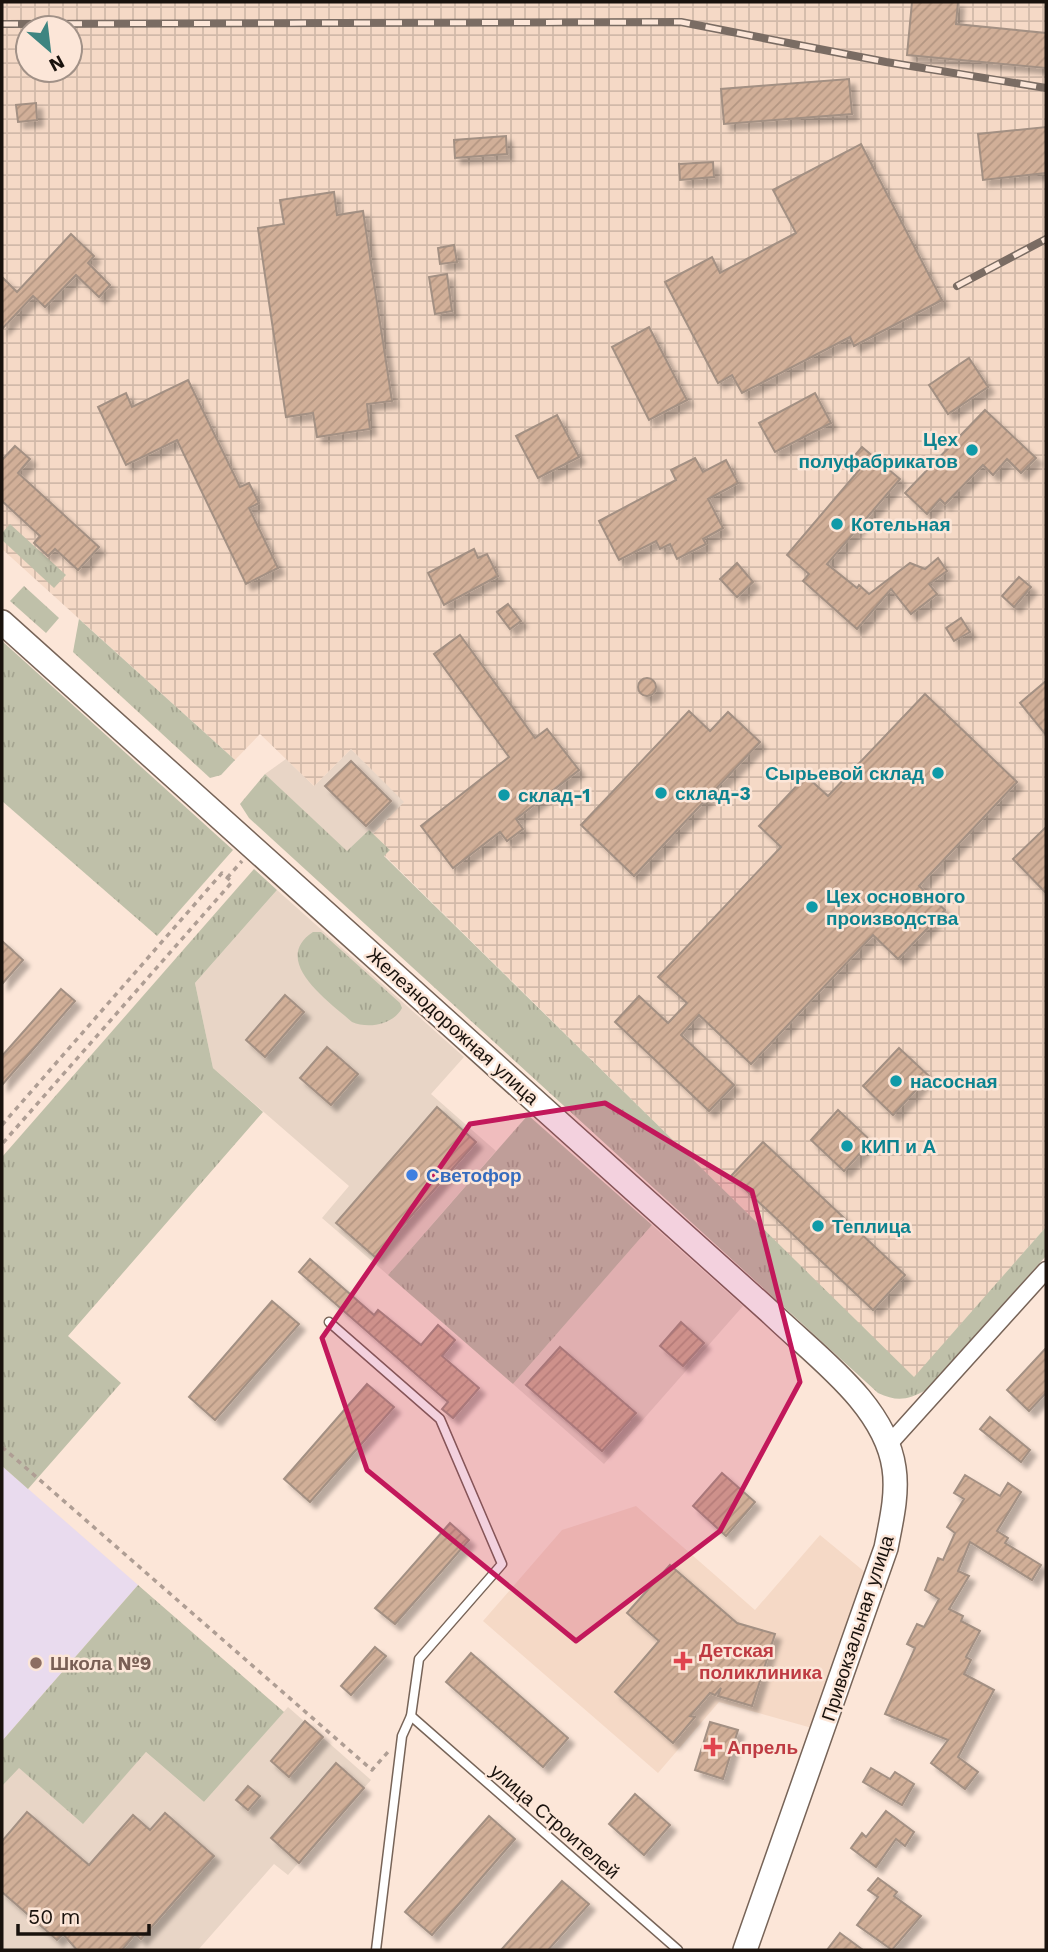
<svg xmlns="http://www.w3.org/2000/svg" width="1048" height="1952" font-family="'Work Sans',sans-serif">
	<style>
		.commercial { fill: #e8d5c6 }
		.industrial { fill: url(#industrial-grid); fill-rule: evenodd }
		.education { fill: #e9dbee }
		.built { fill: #f5d9c6 }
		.grass { fill: url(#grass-tufts) }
		.building { fill: url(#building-hatch); stroke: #a39083; stroke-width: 2; filter: url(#shadow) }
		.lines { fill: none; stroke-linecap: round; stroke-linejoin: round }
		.service-casing { stroke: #776458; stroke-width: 11 }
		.minor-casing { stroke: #776458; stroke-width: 19 }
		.secondary-casing { stroke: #776458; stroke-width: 26 }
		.path { stroke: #af9e94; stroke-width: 3.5; stroke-dasharray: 5 5; stroke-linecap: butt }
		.service { stroke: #fff; stroke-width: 8 }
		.minor { stroke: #fff; stroke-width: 16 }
		.secondary { stroke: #fff; stroke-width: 23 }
		.rail-casing { stroke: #7a6c63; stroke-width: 8 }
		.rail { stroke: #fce6d8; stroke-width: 5; stroke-dasharray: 16; stroke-linecap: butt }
		.marked { fill: #c2185b; fill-opacity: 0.2; stroke: #c2185b; stroke-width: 5; stroke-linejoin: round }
		.culture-dot { fill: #0f9aa8; stroke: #fce6d8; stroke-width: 2.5 }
		.shop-dot { fill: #3f7fe0; stroke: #fce6d8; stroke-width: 2.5 }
		.health-dot { fill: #e0444e; stroke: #fce6d8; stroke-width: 2.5 }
		.education-dot { fill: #8d6e63; stroke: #fce6d8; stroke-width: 2.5 }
		.labels { text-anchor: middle; stroke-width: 5; stroke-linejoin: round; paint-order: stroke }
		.culture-label { font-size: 19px; font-weight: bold; fill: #0d838f; stroke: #fce6d8; text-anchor: start }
		.street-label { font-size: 19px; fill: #19120d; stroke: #fce6d8 }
		.shop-label { font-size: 19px; font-weight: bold; fill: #366cbe; stroke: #fce6d8; text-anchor: start }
		.health-label { font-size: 19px; font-weight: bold; fill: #be3a42; stroke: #fce6d8; text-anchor: start }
		.education-label { font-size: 19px; font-weight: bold; fill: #785e54; stroke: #fce6d8; text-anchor: start }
	</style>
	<defs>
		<pattern id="industrial-grid" width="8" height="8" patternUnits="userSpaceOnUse" patternTransform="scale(1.75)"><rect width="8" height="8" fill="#f5d9c6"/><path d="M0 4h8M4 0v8" fill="none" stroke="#d1b9a9"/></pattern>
		<pattern id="grass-tufts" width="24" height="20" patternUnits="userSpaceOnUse" patternTransform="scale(1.75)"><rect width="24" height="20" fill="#bfc0a9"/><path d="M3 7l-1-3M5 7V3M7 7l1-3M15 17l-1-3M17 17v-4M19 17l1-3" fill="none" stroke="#a4a490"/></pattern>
		<pattern id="building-hatch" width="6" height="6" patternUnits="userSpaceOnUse" patternTransform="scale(1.75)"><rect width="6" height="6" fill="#d1af98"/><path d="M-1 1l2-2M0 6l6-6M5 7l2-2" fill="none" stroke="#b39682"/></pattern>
		<filter id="shadow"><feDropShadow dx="6" dy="6" stdDeviation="2" flood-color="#0004"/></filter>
	</defs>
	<rect width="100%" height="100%" fill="#fce6d8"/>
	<g class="commercial">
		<path d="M351,749L405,802L373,834L369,830L347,852L265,774L286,759L314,786Z"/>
		<path d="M277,890L464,1057L431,1094L496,1151L388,1275L322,1218L349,1186L213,1068L195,983Z"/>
		<path d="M652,1225L743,1306L604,1464L513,1384Z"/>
		<path d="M288,1707L371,1780L288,1875L274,1864L198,1950H2V1786L18,1767L83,1823L146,1752L204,1802Z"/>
	</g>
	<path class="industrial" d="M2,2H1046V1227L914,1378L384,855L390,850L373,834L404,802L351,749L314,786L260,734L235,760L2,549ZM28,28H70V70H28Z"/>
	<path class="education" d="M2,1466L138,1585L2,1741Z"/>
	<path class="built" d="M636,1506L755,1610L820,1535L866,1573L812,1728L719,1702L658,1773L483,1621L562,1530Z"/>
	<g class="grass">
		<path d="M10,524L66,575L54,588L2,540V533Z"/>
		<path d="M24,586L59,618L46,633L10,601Z"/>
		<path d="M79,619L235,760L221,775L210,778L73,652Z"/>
		<path d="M2,641L233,850L157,936L2,801Z"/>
		<path d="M265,774L347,851L369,830L390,850L384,856L914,1377L1046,1227V1256L926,1390C908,1400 897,1402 878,1393L249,818L240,804Z"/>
		<path d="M254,869L277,890L195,983L213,1068L263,1112L68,1336L121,1383L28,1489L2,1466V1157Z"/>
		<path d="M313,932H321L400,1003L402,1008C393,1025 368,1029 352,1022C331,1003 269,961 313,932Z"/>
		<path d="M528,1115L652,1225L513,1384L388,1275Z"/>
		<path d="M138,1585L284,1712L204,1802L146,1752L83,1824L19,1768L2,1786V1741Z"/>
	</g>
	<g class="building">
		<path d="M912,2H958L956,24L1046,33V68L907,55Z"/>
		<path d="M849,79L852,114L724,124L721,89Z"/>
		<path d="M36,103L37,120L18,122L16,105Z"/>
		<path d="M1046,127V173L983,180L978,134Z"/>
		<path d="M506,136L507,154L455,158L454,140Z"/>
		<path d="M861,144L942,300L854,346L850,337L742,393L732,375L718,383L665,282L712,257L720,273L796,233L773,190Z"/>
		<path d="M713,162L714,177L680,180L679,164Z"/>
		<path d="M334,192L337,215L363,211L392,401L367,404L370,429L317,437L313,413L286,417L258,228L284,224L280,200Z"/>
		<path d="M71,234L94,256L88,263L110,285L99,297L76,275L45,307L33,296L2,329V277L17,292Z"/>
		<path d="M454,245L457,262L440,264L438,248Z"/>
		<path d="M447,274L452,311L435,314L429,277Z"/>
		<path d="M649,327L687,400L649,420L612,347Z"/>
		<path d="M969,358L988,387L948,414L929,385Z"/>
		<path d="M188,380L240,487L249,483L259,503L249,508L278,568L246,584L177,440L126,465L98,407L126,393L132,407Z"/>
		<path d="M815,393L831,423L775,452L759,423Z"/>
		<path d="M985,410L1036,458L1021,473L1007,459L993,475L983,465L945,504L940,499L927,514L905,493Z"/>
		<path d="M557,415L579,457L538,478L516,436Z"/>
		<path d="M15,446L30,459L18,473L99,547L78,570L55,549L48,556L34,543L40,536L2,501V460Z"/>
		<path d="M862,447L900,479L827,564L857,588L859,585L869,594L910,563L925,569L938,558L947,571L929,584L937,594L911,614L891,589L857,629L803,581L809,574L787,555L860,469L851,460Z"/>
		<path d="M695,458L703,472L726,460L738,483L708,499L723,528L703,539L706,544L677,559L670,544L660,549L656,541L619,560L599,521L676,480L671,470Z"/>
		<path d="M474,549L478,558L487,554L498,576L444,605L428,573Z"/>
		<path d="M737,563L753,582L737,597L720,579Z"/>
		<path d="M1019,577L1031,587L1014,607L1002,596Z"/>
		<path d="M508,604L521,621L510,629L497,612Z"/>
		<path d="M961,618L970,632L954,641L946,628Z"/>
		<path d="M460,635L535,738L547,729L579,770L516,819L523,829L507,841L500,832L453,868L421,826L509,757L434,654Z"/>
		<circle cx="647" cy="687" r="9"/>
		<path d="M1046,681V735L1020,703Z"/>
		<path d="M925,694L1017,782L919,886L945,910L898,959L873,935L751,1064L699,1015L681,1035L734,1085L709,1111L615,1022L639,996L668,1023L687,1003L658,977L781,847L759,826L806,776L828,796Z"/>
		<path d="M689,711L710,731L728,712L760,742L634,876L581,825Z"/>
		<path d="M351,761L391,801L366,826L325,786Z"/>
		<path d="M1046,827V893L1013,859Z"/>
		<path d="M2,941L23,960L2,984Z"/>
		<path d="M61,989L75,1001L2,1085V1056Z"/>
		<path d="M285,995L304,1012L265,1057L246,1040Z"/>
		<path d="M327,1047L358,1074L331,1105L300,1078Z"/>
		<path d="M899,1048L929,1076L893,1115L863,1086Z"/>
		<path d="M437,1107L476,1142L375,1257L336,1223Z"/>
		<path d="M838,1110L871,1141L844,1171L811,1140Z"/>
		<path d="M763,1142L905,1275L873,1310L731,1176Z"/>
		<path d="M310,1259L374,1315L378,1310L421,1345L438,1325L455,1340L442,1356L479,1388L453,1418L442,1409L448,1402L299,1272Z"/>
		<path d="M272,1301L299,1324L215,1420L189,1397Z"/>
		<path d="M681,1322L704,1343L683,1366L660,1346Z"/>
		<path d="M560,1347L636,1413L602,1451L526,1385Z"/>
		<path d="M1046,1348V1393L1029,1411L1007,1390Z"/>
		<path d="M367,1384L394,1407L310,1502L284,1479Z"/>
		<path d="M990,1417L1030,1450L1021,1462L980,1429Z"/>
		<path d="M722,1473L755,1502L726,1536L693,1506Z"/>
		<path d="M965,1475L1000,1496L1008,1483L1021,1492L997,1531L1008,1538L1005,1543L1041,1565L1032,1580L970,1542L958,1571L969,1576L949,1609L963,1616L961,1621L980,1631L966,1657L971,1660L964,1674L994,1690L958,1757L978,1772L965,1789L931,1763L948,1740L885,1714L915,1648L907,1644L917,1624L924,1627L939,1599L925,1590L938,1558L943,1560L955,1533L947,1527L964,1499L954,1493Z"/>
		<path d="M450,1523L469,1540L395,1624L375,1608Z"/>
		<path d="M670,1565L737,1623L775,1634L752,1706L718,1696L721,1688L715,1695L710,1693L690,1716L695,1717L673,1743L615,1692L659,1641L627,1613Z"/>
		<path d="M375,1647L386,1656L351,1695L341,1686Z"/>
		<path d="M471,1653L568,1738L543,1767L446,1682Z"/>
		<path d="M305,1721L323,1737L289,1777L271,1761Z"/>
		<path d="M710,1722L738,1730L723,1779L695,1770Z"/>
		<path d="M336,1763L364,1788L299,1863L271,1838Z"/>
		<path d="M871,1768L890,1779L895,1772L914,1784L902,1805L863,1782Z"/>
		<path d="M248,1786L260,1796L248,1810L236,1800Z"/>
		<path d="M635,1794L670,1825L644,1855L609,1824Z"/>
		<path d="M886,1811L914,1832L905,1846L896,1839L876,1867L851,1848L862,1833L866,1837Z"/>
		<path d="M27,1812L89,1865L133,1815L150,1830L165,1813L214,1856L141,1939L135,1934L122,1950H77L63,1934L57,1940L2,1892V1841Z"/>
		<path d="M489,1816L515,1839L432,1935L405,1912Z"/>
		<path d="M878,1878L897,1892L894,1896L921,1916L892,1950L857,1925L878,1897L868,1890Z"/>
		<path d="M562,1881L589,1904L548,1950H501Z"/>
		<path d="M840,1933L863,1950H827Z"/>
	</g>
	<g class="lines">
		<g class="service-casing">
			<g id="service">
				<path d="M329,1322L440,1419L502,1564L419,1659L411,1716L402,1736L376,1950"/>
				<path d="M411,1716L678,1950"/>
			</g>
		</g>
		<g class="minor-casing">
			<path id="minor" d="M889,1444L1046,1270"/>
		</g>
		<g class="secondary-casing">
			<path id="secondary" d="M2,622L770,1312C814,1355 885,1404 894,1468C898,1494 891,1522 886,1548L745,1950"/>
		</g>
		<g class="path">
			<path d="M227,878L242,861"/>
			<path d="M2,1125L222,873L232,882L2,1144"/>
			<path d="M2,1447L372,1770L388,1752"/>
		</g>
		<use href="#service" class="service"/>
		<use href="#minor" class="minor"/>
		<use href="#secondary" class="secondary"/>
		<g class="rail-casing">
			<g id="rail">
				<path d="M2,24L681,22L886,62L1046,88"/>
				<path d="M957,286L1046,239"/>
			</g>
		</g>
		<use href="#rail" class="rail"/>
	</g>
	<path class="marked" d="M605,1103L752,1191L800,1382L720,1531L576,1641L367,1470L322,1338L470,1124Z"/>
	<g class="culture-dot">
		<circle cx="972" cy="450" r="7"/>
		<circle cx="837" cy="524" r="7"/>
		<circle cx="938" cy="773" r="7"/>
		<circle cx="661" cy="793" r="7"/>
		<circle cx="504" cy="795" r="7"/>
		<circle cx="812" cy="907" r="7"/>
		<circle cx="896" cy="1081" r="7"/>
		<circle cx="847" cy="1146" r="7"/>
		<circle cx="818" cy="1226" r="7"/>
	</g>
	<circle class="shop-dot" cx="412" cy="1175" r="7"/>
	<g class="health-dot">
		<path d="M679.5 1650.5h7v7h7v7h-7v7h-7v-7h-7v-7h7z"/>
		<path d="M709.5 1736.5h7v7h7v7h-7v7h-7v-7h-7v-7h7z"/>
	</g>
	<circle class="education-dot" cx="36" cy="1663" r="7"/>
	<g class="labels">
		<g class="culture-label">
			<text x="958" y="446" text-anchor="end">Цех<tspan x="958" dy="22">полуфабрикатов</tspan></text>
			<text x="851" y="531">Котельная</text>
			<text x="924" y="780" text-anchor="end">Сырьевой склад</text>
			<text x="675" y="800">склад-3</text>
			<text x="518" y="802">склад-1</text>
			<text x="826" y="903">Цех основного<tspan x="826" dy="22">производства</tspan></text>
			<text x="910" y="1088">насосная</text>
			<text x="861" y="1153">КИП и А</text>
			<text x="832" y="1233">Теплица</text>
		</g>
		<g class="street-label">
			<text transform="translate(453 1026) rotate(42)" y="7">Железнодорожная улица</text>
			<text transform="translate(857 1628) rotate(-72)" y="7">Привокзальная улица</text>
			<text transform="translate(555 1821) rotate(41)" y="7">улица Строителей</text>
		</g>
		<g class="shop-label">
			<text x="426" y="1182">Светофор</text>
		</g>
		<g class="health-label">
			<text x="699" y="1657">Детская<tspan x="699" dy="22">поликлиника</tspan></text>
			<text x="727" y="1754">Апрель</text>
		</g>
		<g class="education-label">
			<text x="50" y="1670">Школа №9</text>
		</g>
	</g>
	<rect width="1048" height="1952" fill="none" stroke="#19120d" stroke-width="7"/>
	<g transform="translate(49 49) rotate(152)"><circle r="33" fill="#fce6d8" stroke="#a19187" stroke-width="2"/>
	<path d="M0-5L12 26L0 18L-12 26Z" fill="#3e8581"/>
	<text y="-10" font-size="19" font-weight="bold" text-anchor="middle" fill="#19120d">N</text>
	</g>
	<path d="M18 1924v10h131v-10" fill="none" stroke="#19120d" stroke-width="3.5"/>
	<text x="28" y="1924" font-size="21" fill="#19120d" stroke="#fce6d8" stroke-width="5" paint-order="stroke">50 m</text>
</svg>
